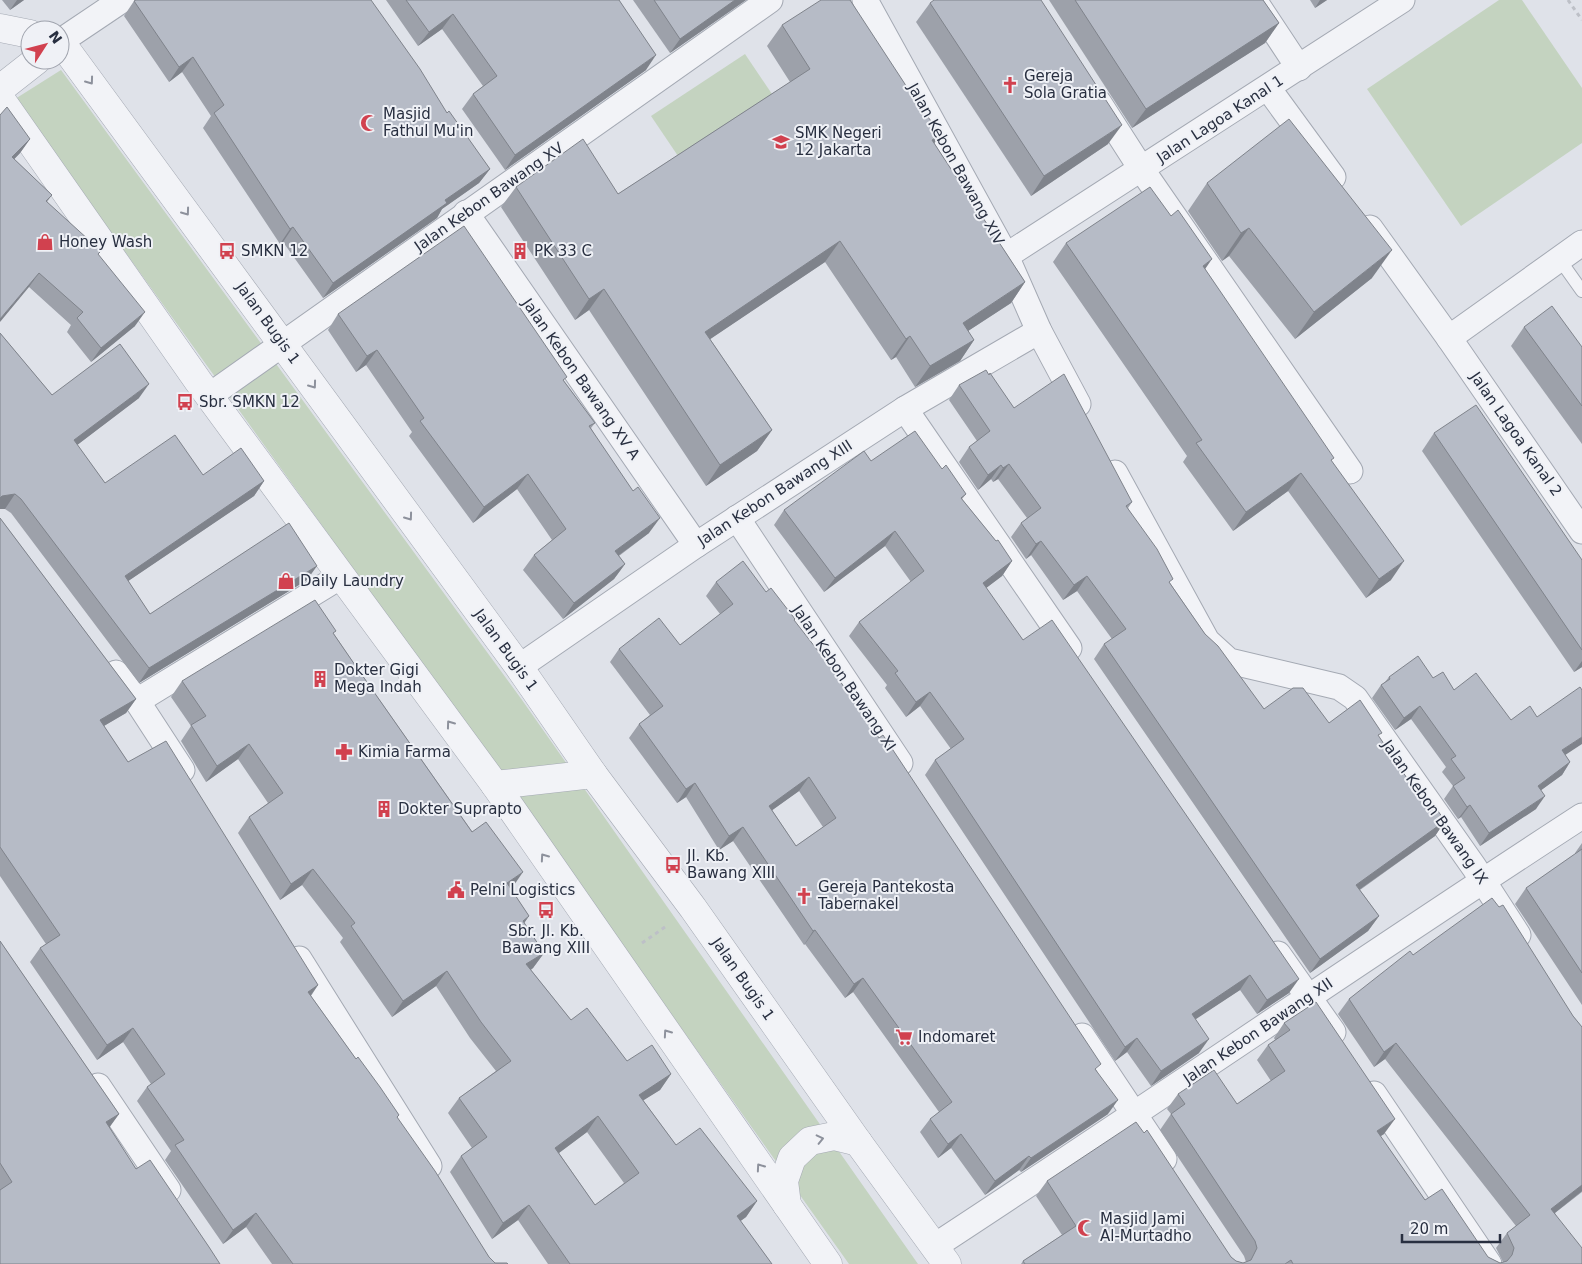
<svg xmlns="http://www.w3.org/2000/svg" width="1582" height="1264" font-family="'DejaVu Sans',sans-serif">
	<style>
		.green { fill: #c4d3c0 }
		.lines { fill: none; stroke-linecap: round; stroke-linejoin: round }
		.service-casing { stroke: #a4a9b3; stroke-width: 14 }
		.minor-casing { stroke: #a4a9b3; stroke-width: 27 }
		.tertiary-casing { stroke: #a4a9b3; stroke-width: 29 }
		.path { stroke: #bdc0c7; stroke-width: 3; stroke-dasharray: 4 4; stroke-linecap: butt }
		.service { stroke: #f2f3f7; stroke-width: 12 }
		.minor { stroke: #f2f3f7; stroke-width: 25 }
		.tertiary { stroke: #f2f3f7; stroke-width: 28 }
		.wall { fill: #9da1aa; fill-rule: evenodd }
		.shaded-wall { fill: #7f838b }
		.building { fill: #b6bbc6; stroke: #7f838b; fill-rule: evenodd }
		.oneway { stroke: #8d919c }
		.labels { text-anchor: middle; stroke-width: 4; stroke-linejoin: round; paint-order: stroke }
		.poi-label { font-size: 15px; fill: #282f40; stroke: #eff1f6; text-anchor: start }
		.street-label { font-size: 15px; fill: #282f40; stroke: #eff1f6 }
	</style>
	<rect width="100%" height="100%" fill="#dfe2e9"/>
	<g class="green">
		<path d="M1499,0H1522L1582,88V143L1461,226L1367,89Z"/>
		<path d="M745,54L772,94L678,156L651,116Z"/>
		<path d="M61,70L522,700L918,1264H849L470,731L15,99Z"/>
	</g>
	<g class="lines">
		<g class="service-casing">
			<path id="service" d="M1560,260L1582,291"/>
		</g>
		<g class="minor-casing">
			<g id="minor">
				<path d="M865,0L1006,256L1039,331L1078,404"/>
				<path d="M1254,0L1299,68"/>
				<path d="M61,41L122,0"/>
				<path d="M1268,88L1333,177"/>
				<path d="M1099,103L1142,170L1350,471"/>
				<path d="M466,213L696,545"/>
				<path d="M1370,228L1449,338L1582,531"/>
				<path d="M1006,256L1402,0"/>
				<path d="M1449,338L1582,243"/>
				<path d="M209,396L770,0"/>
				<path d="M905,409L1069,648"/>
				<path d="M1115,473L1207,641L1229,661L1339,687L1355,698L1474,867L1518,935"/>
				<path d="M737,518L900,763"/>
				<path d="M519,667L696,545L905,409L1039,331"/>
				<path d="M116,673L137,701L182,770"/>
				<path d="M137,701L341,576"/>
				<path d="M1278,954L1333,1032"/>
				<path d="M299,959L429,1166"/>
				<path d="M1082,1036L1164,1159"/>
				<path d="M98,1086L168,1190"/>
				<path d="M1374,1094L1489,1264"/>
				<path d="M935,1246C1152,1104 1365,957 1582,816"/>
			</g>
		</g>
		<g class="tertiary-casing">
			<g id="tertiary">
				<path d="M0,28L30,34"/>
				<path d="M60,41L519,667L593,774L693,908L858,1142L947,1264"/>
				<path d="M0,89L37,60"/>
				<path d="M0,98L198,381L495,785L828,1264"/>
				<path d="M495,785L593,774"/>
				<path d="M787,1205L784,1181L792,1158L810,1141L834,1136L858,1142"/>
			</g>
		</g>
		<g class="path">
			<path d="M1568,0L1582,20"/>
			<path d="M642,943L668,925"/>
		</g>
		<use href="#service" class="service"/>
		<use href="#minor" class="minor"/>
		<use href="#tertiary" class="tertiary"/>
	</g>
	<g class="wall">
		<path d="M2,0H24L10,10Z"/>
		<path d="M386,0H619L646,70L505,170L462,109L473,94L483,86L442,29L418,46Z"/>
		<path d="M633,0H746L670,53Z"/>
		<path d="M1049,0H1263L1279,23L1265,43L1132,128Z"/>
		<path d="M1310,0H1327L1315,8Z"/>
		<path d="M134,1L447,113L490,169L479,183L442,209L437,218L323,298L283,242L280,244L203,128L211,116L182,72L169,82L124,16Z"/>
		<path d="M930,3L1108,144L1031,196L916,22Z"/>
		<path d="M782,25L934,143L1025,282L1011,303L968,331L974,340L960,361L915,387L896,357L891,360L825,262L710,339L772,430L757,451L706,486L589,310L575,320L501,207L516,187L618,194L790,82L767,46Z"/>
		<path d="M0,115L30,139L20,153L14,159L52,195L47,202L98,255L135,326L91,362L67,332L71,325L29,287Z"/>
		<path d="M1207,183L1372,278L1295,339L1229,256L1222,261L1188,211Z"/>
		<path d="M1066,243L1205,269L1332,462L1391,580L1366,598L1288,491L1233,531L1183,462L1187,456L1053,262Z"/>
		<path d="M338,314L564,381L595,423L591,428L649,533L619,556L625,564L614,579L563,619L523,570L534,555L552,540L517,489L473,523L409,436L412,432L366,365L356,372L328,330Z"/>
		<path d="M1524,327L1582,347V444L1511,346Z"/>
		<path d="M0,333L52,395L139,398L77,445L105,483L203,475L264,481L254,496L128,581L150,614L307,580L139,683L11,513L5,509H0Z"/>
		<path d="M959,385L1014,408L1132,502L1128,508L1170,583L1205,634L1264,709L1329,723L1379,737L1425,805L1445,821L1435,836L1360,890L1379,916L1368,931L1310,973L1094,659L1104,644L1112,639L1077,591L1063,600L1031,555L1026,559L1011,537L1021,523L1027,518L998,479L993,482L991,479L978,490L959,462L969,447L977,441L949,400Z"/>
		<path d="M1434,433L1582,560V667L1574,672L1422,451Z"/>
		<path d="M871,461L942,469L966,494L962,499L1012,561L1002,576L986,588L1023,640L1289,993L1257,1014L1240,990L1195,1019L1199,1053L1151,1086L1127,1052L1115,1061L925,775L935,760L951,749L920,706L906,717L885,688L887,685L849,636L859,622L911,582L885,546L824,592L774,525L784,510Z"/>
		<path d="M0,518L136,699L126,713L104,726L128,762L318,985L311,996L356,1059L399,1115L397,1118L489,1257L495,1263L508,1264H272L246,1227L223,1244L165,1160L171,1151L137,1101L147,1087L151,1084L123,1042L97,1060L30,962L40,948L46,944L0,876Z"/>
		<path d="M716,582L766,592L794,621L1097,1071L1108,1114L1021,1172L1019,1170L985,1195L951,1148L938,1158L920,1132L930,1119L939,1112L853,992L845,998L805,944L804,945L733,841L719,850L686,797L677,803L629,738L639,724L650,715L610,662L619,649L680,645L720,614L706,596ZM799,791L823,827L796,846L772,810Z"/>
		<path d="M334,634L355,665L512,888L511,889L529,916L524,923L544,953L533,968L531,970L571,1020L627,1061L671,1074L660,1090L643,1100L676,1145L757,1201L746,1217L740,1221L772,1264H548L518,1220L492,1239L450,1172L461,1156L472,1148L448,1113L459,1098L496,1071L470,1038L436,986L392,1017L340,942L343,938L302,885L280,900L238,833L249,817L268,803L238,759L206,782L181,741L191,726L171,697L182,681ZM587,1132L624,1183L595,1205L559,1153Z"/>
		<path d="M1389,677L1433,678L1511,720L1565,755L1570,762L1562,775L1541,790L1536,809L1480,846L1461,817L1458,819L1444,799L1453,786L1442,772L1446,767L1411,719L1395,730L1372,698L1381,685L1385,682Z"/>
		<path d="M1582,843V1005L1515,904L1526,888L1576,854L1575,853Z"/>
		<path d="M0,941L119,1114L109,1127L136,1169L0,1264Z"/>
		<path d="M1413,955L1573,1016L1582,1027V1193V1192L1555,1213L1582,1264H1021L1023,1261L1062,1235L1036,1196L1047,1181L1231,1257L1236,1261L1243,1263L1246,1262L1244,1256L1160,1130L1171,1114L1167,1109L1178,1094L1237,1104L1271,1081L1257,1060L1268,1045L1275,1040L1274,1038L1284,1023L1384,1134L1380,1136L1425,1200L1488,1257L1500,1263L1503,1262L1496,1248L1507,1233L1516,1226L1385,1059L1374,1067L1338,1014L1349,999Z"/>
	</g>
	<g class="shaded-wall">
		<path d="M17,0H24L10,10Z"/>
		<path d="M735,0H746L670,53L680,39Z"/>
		<path d="M1320,0H1327L1315,8Z"/>
		<path d="M453,14L442,29L418,46L429,32Z"/>
		<path d="M1279,23L1265,43L1132,128L1146,109Z"/>
		<path d="M656,55L646,70L505,170L515,155Z"/>
		<path d="M193,57L182,72L169,82L179,67Z"/>
		<path d="M1122,125L1108,144L1031,196L1044,176Z"/>
		<path d="M941,134L926,155L932,140Z"/>
		<path d="M30,139L20,153L2,172L12,157Z"/>
		<path d="M490,169L479,183L442,209L437,218L323,298L333,283L445,200Z"/>
		<path d="M293,227L283,242L280,244L290,229Z"/>
		<path d="M1249,228L1229,256L1222,261L1241,233Z"/>
		<path d="M840,241L825,262L691,352L705,332Z"/>
		<path d="M1392,250L1372,278L1295,339L1314,312Z"/>
		<path d="M1212,259L1199,278L1203,266Z"/>
		<path d="M39,273L29,287L0,322V319Z"/>
		<path d="M1025,282L1011,303L948,344L963,323Z"/>
		<path d="M604,289L589,310L575,320L589,299Z"/>
		<path d="M145,312L135,326L91,362L101,348Z"/>
		<path d="M910,336L896,357L891,360L906,339Z"/>
		<path d="M974,340L960,361L915,387L930,366Z"/>
		<path d="M377,350L366,365L356,372L367,356Z"/>
		<path d="M149,384L139,398L64,455L74,440Z"/>
		<path d="M772,430L757,451L706,486L720,465Z"/>
		<path d="M1009,464L998,479L993,482L1003,468Z"/>
		<path d="M1001,465L991,479L978,490L988,475Z"/>
		<path d="M1301,473L1288,491L1233,531L1246,512Z"/>
		<path d="M528,474L517,489L473,523L484,507Z"/>
		<path d="M264,481L254,496L115,590L125,576Z"/>
		<path d="M15,494L5,509H0V498L2,496Z"/>
		<path d="M660,518L649,533L604,566L615,551Z"/>
		<path d="M895,531L885,546L824,592L835,578Z"/>
		<path d="M1041,541L1031,555L1026,559L1036,544Z"/>
		<path d="M1012,561L1002,576L973,598L983,583Z"/>
		<path d="M1404,561L1391,580L1366,598L1379,579Z"/>
		<path d="M625,564L614,579L563,619L574,603Z"/>
		<path d="M317,566L307,580L139,683L149,668Z"/>
		<path d="M1087,576L1077,591L1063,600L1074,585Z"/>
		<path d="M1582,661V667L1574,672Z"/>
		<path d="M930,692L920,706L906,717L916,702Z"/>
		<path d="M136,699L126,713L90,734L100,720Z"/>
		<path d="M1420,706L1411,719L1395,730L1404,718Z"/>
		<path d="M1582,737V744L1553,763L1562,750Z"/>
		<path d="M249,744L238,759L206,782L217,766Z"/>
		<path d="M1570,762L1562,775L1529,799L1538,786Z"/>
		<path d="M809,777L799,791L760,819L769,806Z"/>
		<path d="M695,783L686,797L677,803L686,789Z"/>
		<path d="M1545,796L1536,809L1480,846L1489,833Z"/>
		<path d="M1470,805L1461,817L1458,819L1467,807Z"/>
		<path d="M1445,821L1435,836L1346,899L1356,885Z"/>
		<path d="M743,827L733,841L719,850L729,836Z"/>
		<path d="M313,869L302,885L280,900L291,884Z"/>
		<path d="M523,872L512,888L496,899L507,883Z"/>
		<path d="M529,916L518,932L523,921Z"/>
		<path d="M1379,916L1368,931L1310,973L1320,959Z"/>
		<path d="M815,930L805,944L804,945L813,931Z"/>
		<path d="M544,953L533,968L515,980L526,964Z"/>
		<path d="M447,971L436,986L392,1017L403,1001Z"/>
		<path d="M1250,975L1240,990L1181,1029L1192,1014Z"/>
		<path d="M863,978L853,992L845,998L854,984Z"/>
		<path d="M1299,979L1289,993L1257,1014L1267,1000Z"/>
		<path d="M318,985L308,999V992Z"/>
		<path d="M133,1028L123,1042L97,1060L107,1045Z"/>
		<path d="M1137,1038L1127,1052L1115,1061L1125,1047Z"/>
		<path d="M1209,1039L1199,1053L1151,1086L1161,1071Z"/>
		<path d="M1396,1043L1385,1059L1374,1067L1384,1052Z"/>
		<path d="M671,1074L660,1090L628,1110L639,1095Z"/>
		<path d="M1118,1100L1108,1114L1021,1172L1031,1158Z"/>
		<path d="M119,1114L109,1128L106,1122Z"/>
		<path d="M598,1116L587,1132L544,1164L555,1148Z"/>
		<path d="M1395,1119L1384,1134L1366,1146L1377,1131Z"/>
		<path d="M961,1134L951,1148L938,1158L948,1144Z"/>
		<path d="M1029,1156L1019,1170L985,1195L995,1181Z"/>
		<path d="M1582,1185V1191L1541,1224L1551,1209Z"/>
		<path d="M757,1201L746,1217L726,1232L737,1216Z"/>
		<path d="M529,1205L518,1220L492,1239L503,1223Z"/>
		<path d="M256,1213L246,1227L223,1244L233,1230Z"/>
	</g>
	<g class="building">
		<path d="M136,0H371L420,69L447,113L449,111L490,169L445,200L447,203L333,283L293,227L290,229L214,113L224,105L193,57L179,67L134,1Z"/>
		<path d="M406,0H619L656,55L515,155L473,94L497,76L453,14L429,32Z"/>
		<path d="M654,0H735L680,39Z"/>
		<path d="M821,0H850L918,104L941,134L932,140L1025,282L963,323L974,340L930,366L910,336L906,339L840,241L705,332L772,430L720,465L604,289L589,299L516,187L583,139L618,194L810,69L782,25Z"/>
		<path d="M934,0H1041L1122,125L1044,176L930,3Z"/>
		<path d="M1075,0H1263L1279,23L1146,109Z"/>
		<path d="M7,107L30,139L12,157L52,195L46,201L101,251L98,254L145,312L101,348L77,318L83,312L39,273L0,319V115Z"/>
		<path d="M1289,119L1392,250L1314,312L1249,228L1241,233L1207,183Z"/>
		<path d="M1150,187L1171,216L1178,210L1212,259L1203,266L1334,458L1331,460L1404,561L1379,579L1301,473L1246,512L1196,443L1202,440L1066,243Z"/>
		<path d="M464,226L567,377L563,380L595,423L589,426L633,491L638,487L660,518L615,551L625,564L574,603L534,555L566,529L528,474L484,507L420,421L424,418L377,350L367,356L338,314Z"/>
		<path d="M1552,306L1582,347V406L1524,327Z"/>
		<path d="M0,333L52,395L120,344L149,384L74,440L105,483L175,435L203,475L241,448L264,481L125,576L150,614L289,523L317,566L149,668L21,499L15,494L2,496L0,498Z"/>
		<path d="M986,370L989,375L990,373L1014,408L1064,374L1132,502L1126,506L1157,549L1173,579L1169,582L1205,634L1218,646L1264,709L1293,688H1303L1329,723L1360,700L1382,733L1378,735L1425,805L1431,801L1445,821L1356,885L1379,916L1320,959L1104,644L1126,629L1087,576L1074,585L1041,541L1036,544L1021,523L1041,508L1009,464L1003,468L1001,465L988,475L969,447L990,431L959,385Z"/>
		<path d="M1476,405L1582,560V650L1434,433Z"/>
		<path d="M915,431L942,469L946,465L966,494L961,498L996,541L998,540L1012,561L983,583L1023,640L1052,620L1299,979L1267,1000L1250,975L1192,1014L1209,1039L1161,1071L1137,1038L1125,1047L935,760L964,739L930,692L916,702L895,673L898,671L859,622L924,571L895,531L835,578L784,510L864,451L871,461Z"/>
		<path d="M0,518L136,699L100,720L128,762L166,741L318,985L308,992L356,1059L358,1057L380,1087L399,1115L397,1117L435,1171L489,1257L495,1263H507L508,1264H293L256,1213L233,1230L175,1145L184,1140L147,1087L165,1074L133,1028L107,1045L40,948L60,935L0,847Z"/>
		<path d="M743,561L766,592L771,588L795,619L794,620L829,665L879,738L883,735L1101,1064L1095,1069L1118,1100L1031,1158L1029,1156L995,1181L961,1134L948,1144L930,1119L952,1102L863,978L854,984L815,930L813,931L743,827L729,836L695,783L686,789L639,724L663,706L619,649L659,618L680,645L733,604L716,582ZM809,777L836,818L796,846L769,806Z"/>
		<path d="M315,600L336,631L333,633L355,665L472,832L486,822L523,872L507,883L529,916L523,921L544,953L526,964L571,1020L587,1008L627,1061L652,1045L671,1074L639,1095L676,1145L700,1128L757,1201L737,1216L772,1264H570L529,1205L503,1223L461,1156L487,1137L459,1098L511,1061L481,1022L447,971L403,1001L351,926L355,923L313,869L291,884L249,817L283,793L249,744L217,766L191,725L206,716L182,681ZM598,1116L639,1173L595,1205L555,1148Z"/>
		<path d="M1418,656L1433,678L1443,672L1454,690L1476,673L1511,720L1530,706L1537,717L1580,687L1582,690V737L1562,750L1570,762L1538,786L1545,796L1489,833L1470,805L1467,807L1453,786L1465,778L1451,759L1456,756L1420,706L1404,718L1381,685L1390,679L1389,677Z"/>
		<path d="M1582,849V973L1526,888Z"/>
		<path d="M1492,898L1499,907L1503,905L1573,1016L1582,1027V1185L1551,1209L1582,1248V1264H1293L1291,1260L1285,1264H1025L1023,1261L1076,1226L1047,1181L1136,1122L1144,1133L1147,1130L1231,1257L1236,1261L1243,1263L1251,1260L1257,1248L1255,1241L1171,1114L1185,1104L1178,1094L1214,1070L1237,1104L1285,1071L1268,1045L1290,1030L1284,1023L1316,1002L1395,1119L1377,1131L1425,1200L1442,1189L1488,1257L1500,1263L1507,1261L1512,1255L1514,1248L1507,1233L1530,1215L1396,1043L1384,1052L1349,999L1410,951L1413,955Z"/>
		<path d="M0,941L119,1114L106,1122L136,1169L150,1160L209,1247L220,1264H0V1190L12,1182L0,1163Z"/>
	</g>
	<defs><path id="oneway-chevron" d="M-2-3.5L2.5 0L-2 3.5" fill="none" stroke-width="1.6" stroke-linecap="round" stroke-linejoin="round" transform="scale(1.25)"/></defs>
	<g class="oneway">
		<use href="#oneway-chevron" transform="translate(90 81) rotate(54)"/>
		<use href="#oneway-chevron" transform="translate(186 212) rotate(54)"/>
		<use href="#oneway-chevron" transform="translate(313 385) rotate(54)"/>
		<use href="#oneway-chevron" transform="translate(409 517) rotate(54)"/>
		<use href="#oneway-chevron" transform="translate(450 724) rotate(-126)"/>
		<use href="#oneway-chevron" transform="translate(544 857) rotate(-125)"/>
		<use href="#oneway-chevron" transform="translate(667 1033) rotate(-125)"/>
		<use href="#oneway-chevron" transform="translate(820 1139) rotate(-13)"/>
		<use href="#oneway-chevron" transform="translate(760 1167) rotate(-125)"/>
	</g>
	<defs>
		<g id="church-bare" transform="scale(1.35)"><path d="M-1.2-6h2.4v3.5h3.3v2.4h-3.3V6h-2.4V-.1h-3.3v-2.4h3.3Z" fill="#d1414f" stroke="#eff1f6" stroke-width="2.5" paint-order="stroke"/></g>
		<g id="mosque-bare" transform="scale(1.35)"><path d="M3.5-4.9A6 6 0 1 0 3.5 4.9A5 5 0 1 1 3.5-4.9Z" fill="#d1414f" stroke="#eff1f6" stroke-width="2.5" paint-order="stroke"/></g>
		<g id="school-bare" transform="scale(1.35)"><path d="M0-5L7-2L0 1L-7-2ZM-4 1L0 2.5L4 1V4Q0 6-4 4Z" fill="#d1414f" stroke="#eff1f6" stroke-width="2.5" paint-order="stroke"/></g>
		<g id="shop-bare" transform="scale(1.35)"><path d="M-5-2.5h2.3a2.7 3.5 0 0 1 5.4 0H5L5.5 6h-11ZM-1.5-2.5h3a1.5 2.3 0 0 0-3 0Z" fill="#d1414f" stroke="#eff1f6" stroke-width="2.5" paint-order="stroke"/></g>
		<g id="bus-bare" transform="scale(1.35)"><path d="M-5-6H5V4H4V6H2V4H-2V6H-4V4H-5ZM-3.5-4V0h7V-4ZM-3.5 1.2v1.5H-2V1.2ZM2 1.2v1.5H3.5V1.2Z" fill="#d1414f" stroke="#eff1f6" stroke-width="2.5" paint-order="stroke"/></g>
		<g id="building-bare" transform="scale(1.35)"><path d="M-4-6H4V6H1V3H-1V6H-4ZM-2.5-4.3h1.7v1.8h-1.7ZM.8-4.3h1.7v1.8H.8ZM-2.5-1h1.7V.8h-1.7ZM.8-1h1.7V.8H.8Z" fill="#d1414f" stroke="#eff1f6" stroke-width="2.5" paint-order="stroke"/></g>
		<g id="pharmacy-bare" transform="scale(1.35)"><path d="M-2-6h4v4h4v4h-4v4h-4v-4h-4v-4h4Z" fill="#d1414f" stroke="#eff1f6" stroke-width="2.5" paint-order="stroke"/></g>
		<g id="civic-bare" transform="scale(1.35)"><path d="M-.6-6.5H3V-4.5H.6V-3L4-1V1h2V6H-6V1h2V-1L-.6-3ZM-1.2 2.5V6h2.4V2.5Z" fill="#d1414f" stroke="#eff1f6" stroke-width="2.5" paint-order="stroke"/></g>
		<g id="supermarket-bare" transform="scale(1.35)"><path d="M-6-5.5h2.5l.6 2H6L4.5 2H-2.5L-4.4-4H-6ZM-1.5 3.2a1.3 1.3 0 1 0 .1 0ZM3 3.2a1.3 1.3 0 1 0 .1 0Z" fill="#d1414f" stroke="#eff1f6" stroke-width="2.5" paint-order="stroke"/></g>
	</defs>
	<g fill-rule="evenodd">
		<use href="#church-bare" x="1010" y="85"/>
		<use href="#mosque-bare" x="369" y="123"/>
		<use href="#school-bare" x="781" y="142"/>
		<use href="#shop-bare" x="45" y="242"/>
		<use href="#bus-bare" x="227" y="251"/>
		<use href="#building-bare" x="520" y="251"/>
		<use href="#bus-bare" x="185" y="402"/>
		<use href="#shop-bare" x="286" y="581"/>
		<use href="#building-bare" x="320" y="679"/>
		<use href="#pharmacy-bare" x="344" y="752"/>
		<use href="#building-bare" x="384" y="809"/>
		<use href="#bus-bare" x="673" y="865"/>
		<use href="#civic-bare" x="456" y="890"/>
		<use href="#church-bare" x="804" y="896"/>
		<use href="#bus-bare" x="546" y="910"/>
		<use href="#supermarket-bare" x="904" y="1037"/>
		<use href="#mosque-bare" x="1086" y="1228"/>
	</g>
	<g class="labels">
		<g class="poi-label">
			<text x="1024" y="81">Gereja<tspan x="1024" dy="17">Sola Gratia</tspan></text>
			<text x="383" y="119">Masjid<tspan x="383" dy="17">Fathul Mu'in</tspan></text>
			<text x="795" y="138">SMK Negeri<tspan x="795" dy="17">12 Jakarta</tspan></text>
			<text x="59" y="247">Honey Wash</text>
			<text x="241" y="256">SMKN 12</text>
			<text x="534" y="256">PK 33 C</text>
			<text x="199" y="407">Sbr. SMKN 12</text>
			<text x="300" y="586">Daily Laundry</text>
			<text x="334" y="675">Dokter Gigi<tspan x="334" dy="17">Mega Indah</tspan></text>
			<text x="358" y="757">Kimia Farma</text>
			<text x="398" y="814">Dokter Suprapto</text>
			<text x="687" y="861">Jl. Kb.<tspan x="687" dy="17">Bawang XIII</tspan></text>
			<text x="818" y="892">Gereja Pantekosta<tspan x="818" dy="17">Tabernakel</tspan></text>
			<text x="470" y="895">Pelni Logistics</text>
			<text x="546" y="936" text-anchor="middle">Sbr. Jl. Kb.<tspan x="546" dy="17">Bawang XIII</tspan></text>
			<text x="918" y="1042">Indomaret</text>
			<text x="1100" y="1224">Masjid Jami<tspan x="1100" dy="17">Al-Murtadho</tspan></text>
		</g>
		<g class="street-label">
			<text transform="translate(1220 119) rotate(-33)" y="5">Jalan Lagoa Kanal 1</text>
			<text transform="translate(956 164) rotate(61)" y="5">Jalan Kebon Bawang XIV</text>
			<text transform="translate(489 197) rotate(-35)" y="5">Jalan Kebon Bawang XV</text>
			<text transform="translate(268 323) rotate(54)" y="5">Jalan Bugis 1</text>
			<text transform="translate(581 379) rotate(55)" y="5">Jalan Kebon Bawang XV A</text>
			<text transform="translate(1516 434) rotate(55)" y="5">Jalan Lagoa Kanal 2</text>
			<text transform="translate(775 493) rotate(-33)" y="5">Jalan Kebon Bawang XIII</text>
			<text transform="translate(506 650) rotate(54)" y="5">Jalan Bugis 1</text>
			<text transform="translate(844 678) rotate(56)" y="5">Jalan Kebon Bawang XI</text>
			<text transform="translate(1435 812) rotate(55)" y="5">Jalan Kebon Bawang IX</text>
			<text transform="translate(743 979) rotate(55)" y="5">Jalan Bugis 1</text>
			<text transform="translate(1258 1031) rotate(-34)" y="5">Jalan Kebon Bawang XII</text>
		</g>
	</g>
	<g transform="translate(45 45) rotate(54)"><circle r="24" fill="#eff1f6" stroke="#9fa3ad"/>
	<path d="M0-4L9 19L0 12L-9 19Z" fill="#d1414f"/>
	<text y="-8" font-size="14" font-weight="bold" text-anchor="middle" fill="#282f40">N</text>
	</g>
	<path d="M1402 1234v8h98v-8" fill="none" stroke="#282f40" stroke-width="2.5"/>
	<text x="1410" y="1234" font-size="15" fill="#282f40" stroke="#eff1f6" stroke-width="4" paint-order="stroke">20 m</text>
</svg>
